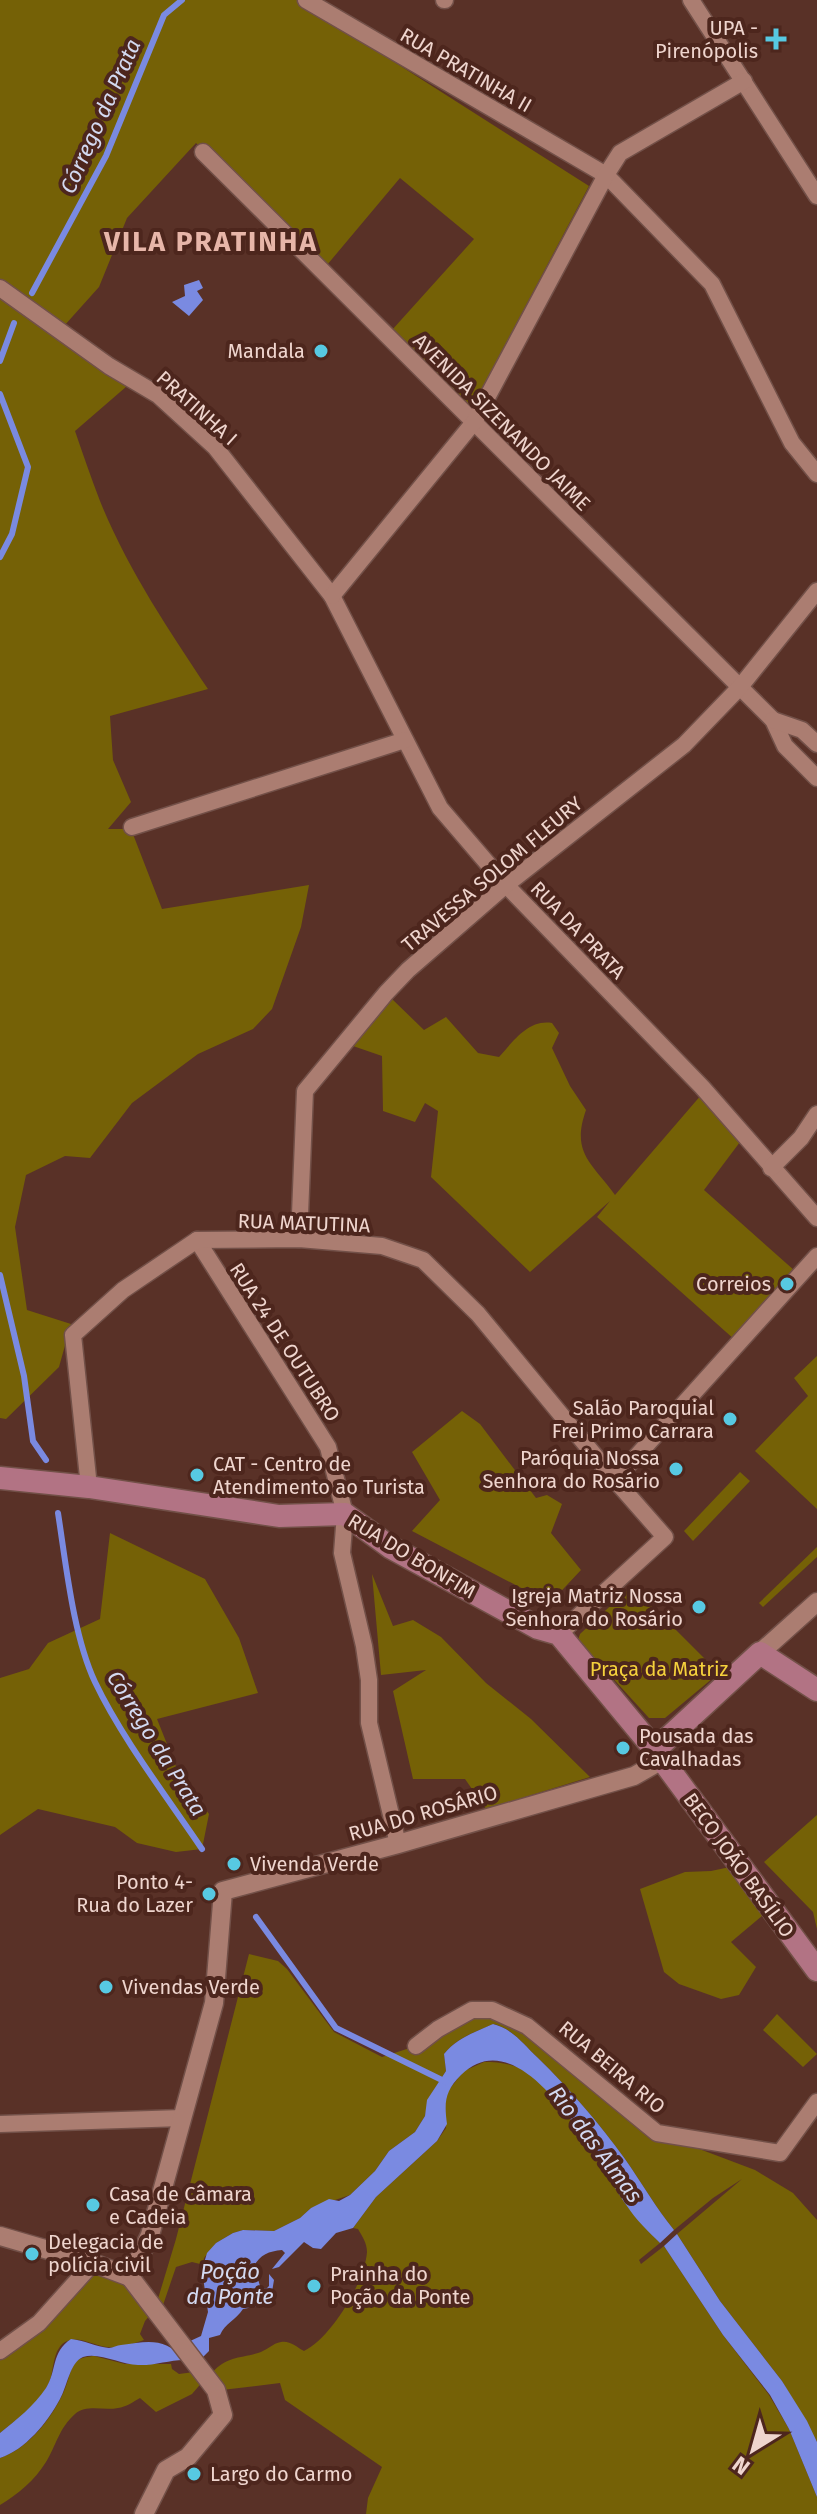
<svg xmlns="http://www.w3.org/2000/svg" width="817" height="2514" font-family="'Fira Sans',sans-serif">
	<style>
		.green { fill: #756106 }
		.water { fill: #7a8ae1 }
		.lines { fill: none; stroke-linecap: round; stroke-linejoin: round }
		.stream { stroke: #7a8ae1; stroke-width: 6 }
		.minor-casing { stroke: #725048; stroke-width: 19 }
		.tertiary-casing { stroke: #725048; stroke-width: 21 }
		.secondary-casing { stroke: #725048; stroke-width: 25 }
		.minor { stroke: #ab7d71; stroke-width: 16 }
		.tertiary { stroke: #ab7d71; stroke-width: 18 }
		.secondary { stroke: #b27384; stroke-width: 22 }
		.poi-dot { fill: #57c9e2; stroke: #4d261d; stroke-width: 3 }
		.labels { text-anchor: middle; stroke-width: 8; stroke-linejoin: round; paint-order: stroke }
		.poi-label { font-size: 20px; fill: #efd5ce; stroke: #4d261d; text-anchor: start }
		.street-label { font-size: 20px; fill: #efd5ce; stroke: #4d261d }
		.park-label { font-size: 20px; fill: #f5d13c; stroke: #4d261d }
		.water-label { font-size: 22px; font-style: italic; fill: #d3d9f0; stroke: #4d261d }
		.district-label { font-size: 28px; font-weight: bold; letter-spacing: 2px; fill: #e7b6a9; stroke: #4d261d }
	</style>
	<rect width="100%" height="100%" fill="#593127"/>
	<g class="green">
		<path d="M0,0H297L589,186L469,413L392,330L474,239L400,178L327,265L196,143L127,218L99,287L64,326L134,380L75,431C83,454 91,478 100,501C127,568 168,629 208,689L110,716L113,760L131,802L108,829H131L162,909L309,885L301,927L272,1009L253,1029L198,1054L132,1103L90,1158L65,1156L26,1175L15,1227L27,1310L71,1324L59,1367L6,1419L0,1418Z"/>
		<path d="M392,999L424,1030L446,1017L478,1053L499,1057C513,1042 528,1019 552,1023L559,1033L552,1048L570,1086L586,1110C571,1153 591,1162 615,1195L702,1094L743,1138L704,1190L795,1271L735,1340L597,1217L610,1201L530,1272L431,1177L438,1111L425,1103L415,1122L383,1111L382,1056L353,1046Z"/>
		<path d="M817,1356V1509L755,1451L808,1396L794,1378Z"/>
		<path d="M462,1411L480,1424L536,1498L547,1495L562,1504L551,1533L581,1570L550,1603L412,1531L440,1500L412,1452Z"/>
		<path d="M740,1472L750,1481L693,1541L684,1531Z"/>
		<path d="M110,1533L205,1579L239,1638L258,1693L157,1719L179,1774L209,1814L202,1849L176,1852L137,1843L115,1827L38,1809L0,1835V1678L29,1669L48,1643L100,1619Z"/>
		<path d="M817,1547V1557L763,1607L759,1603Z"/>
		<path d="M372,1574L393,1626L413,1620L441,1637L486,1683L531,1719L590,1777L486,1809L465,1779H413L393,1691L426,1670L381,1675Z"/>
		<path d="M632,1586L719,1673L665,1718H649L578,1640L580,1634Z"/>
		<path d="M817,1815V1929L813,1912L764,1862Z"/>
		<path d="M730,1867L768,1911L731,1942L756,1967L739,1995L721,1999L679,1984L664,1972L640,1889L685,1872L711,1871Z"/>
		<path d="M249,1954L278,1961L287,1969L334,2032L382,2057L416,2046L457,2017L505,2014L657,2133L755,2170L793,2193L817,2220V2442L782,2381L720,2301L677,2234L742,2179L713,2198L674,2230C656,2208 642,2183 625,2159C599,2123 569,2088 537,2057C523,2044 513,2029 494,2024C474,2032 457,2038 444,2054L446,2071L430,2096L425,2116L415,2132L389,2151L375,2171L350,2195L311,2208L300,2218L274,2231L243,2230L233,2233L216,2243L204,2258L202,2270L200,2264L192,2262L176,2267L162,2308L157,2302L176,2239Z"/>
		<path d="M777,2014L817,2054L803,2067L763,2030Z"/>
		<path d="M484,2062C501,2062 517,2064 531,2075C551,2090 565,2112 579,2132C604,2171 627,2210 660,2243L639,2260L641,2264L664,2246L723,2335L769,2395L789,2429L817,2497V2514H366L368,2498L382,2467L285,2400L280,2383L222,2390L212,2373C227,2356 239,2359 258,2353C266,2351 273,2343 281,2342C289,2340 297,2347 304,2351C331,2338 365,2282 367,2252C367,2243 362,2236 358,2229L353,2228L376,2197L437,2141L446,2128L444,2104L447,2092L464,2071Z"/>
		<path d="M93,2263L130,2277L151,2314L145,2321L140,2334L144,2340C133,2344 118,2349 107,2347C96,2346 81,2337 70,2340C54,2344 54,2365 51,2377C44,2401 18,2418 0,2433V2351Z"/>
		<path d="M94,2356L125,2364H171L172,2369L179,2374L194,2372L204,2380L192,2394L156,2412L140,2398C133,2402 126,2407 118,2408C103,2411 87,2404 75,2414C59,2428 56,2446 46,2462C35,2480 17,2495 0,2505V2458C28,2449 53,2417 64,2391C68,2383 70,2368 76,2362C80,2357 88,2357 94,2356Z"/>
	</g>
	<g class="water">
		<path d="M199,280L203,288L197,291L203,300L189,316L172,302L185,296L184,285Z"/>
		<path d="M493,2024C513,2029 523,2044 537,2057C569,2088 599,2123 625,2159C642,2183 656,2208 674,2230L660,2243C648,2231 636,2220 627,2206C600,2167 524,2013 461,2075C445,2091 444,2102 447,2124L437,2141L376,2197L353,2228L336,2233L321,2249L313,2248L304,2242L279,2267L272,2269L285,2253L282,2250C269,2251 260,2255 254,2266L260,2286L266,2289L269,2286V2274L274,2280L270,2304L243,2309C236,2320 225,2323 220,2335L209,2338V2351L202,2358L188,2342L201,2336L208,2312L202,2270L207,2253L216,2243L233,2233L243,2230L274,2231L300,2218L311,2208L329,2199L339,2201L350,2195L375,2171L389,2151L415,2132L425,2116L427,2100L446,2071L444,2054C457,2038 475,2032 493,2024Z"/>
		<path d="M677,2234L720,2301L782,2381L807,2421L817,2442V2497L789,2429L770,2395L723,2335L664,2246Z"/>
		<path d="M71,2339C84,2340 96,2347 109,2348C113,2348 117,2345 121,2345C149,2341 164,2337 186,2360C173,2359 153,2366 138,2365C121,2365 100,2352 83,2357C70,2362 67,2387 60,2399C48,2422 25,2450 0,2458V2433C16,2420 34,2406 46,2388C57,2371 51,2352 71,2339Z"/>
	</g>
	<g class="lines">
		<g class="stream">
			<path d="M32,293L106,156L164,15L182,0"/>
			<path d="M0,361L14,323"/>
			<path d="M0,394L28,467L12,534L0,557"/>
			<path d="M0,1275L24,1376L33,1441L46,1460"/>
			<path d="M58,1513C66,1564 73,1635 95,1682C121,1737 167,1797 202,1849"/>
			<path d="M256,1917L336,2028L446,2082"/>
		</g>
		<g class="minor-casing">
			<g id="minor">
				<path d="M306,0L606,175L712,284L792,443L817,474"/>
				<path d="M444,0H445"/>
				<path d="M691,0L817,196"/>
				<path d="M203,152L773,720L785,746L817,778"/>
				<path d="M0,288L109,366L158,395L215,447L332,596L440,808L506,885L702,1087L817,1218"/>
				<path d="M332,596L474,422L606,175L620,153L744,81"/>
				<path d="M773,720L802,730L817,744"/>
				<path d="M132,827L405,740"/>
				<path d="M771,1168L801,1138L817,1114"/>
				<path d="M299,1239L305,1091L386,993L408,970L506,885L684,745L740,687L817,591"/>
				<path d="M197,1240L328,1447L345,1514L342,1553L364,1646L369,1680V1723L398,1844"/>
				<path d="M615,1480L817,1256"/>
				<path d="M89,1487L73,1335L123,1290L197,1240L299,1239L382,1246L423,1260L478,1314L615,1480L665,1537L559,1634"/>
				<path d="M416,2046L438,2029L472,2010H492L527,2026L657,2133L780,2153L817,2102"/>
				<path d="M0,2124L182,2118"/>
				<path d="M0,2351L39,2323L93,2263"/>
			</g>
		</g>
		<g class="tertiary-casing">
			<g id="tertiary">
				<path d="M760,1653L817,1602"/>
				<path d="M0,2236L93,2263L130,2277"/>
				<path d="M130,2277L150,2235L214,2003L223,1891L398,1844L634,1776L662,1760"/>
				<path d="M130,2277L216,2390L223,2415L188,2457L166,2470L144,2514"/>
			</g>
		</g>
		<g class="secondary-casing">
			<g id="secondary">
				<path d="M0,1478L89,1487L279,1516L345,1514L390,1547L538,1628L559,1634L655,1750L817,1970"/>
				<path d="M655,1750L760,1653L817,1690"/>
			</g>
		</g>
		<use href="#minor" class="minor"/>
		<use href="#tertiary" class="tertiary"/>
		<use href="#secondary" class="secondary"/>
	</g>
	<g class="poi-dot">
		<path d="M772 27h8v8h8v8h-8v8h-8v-8h-8v-8h8z"/>
		<circle cx="321" cy="351" r="8"/>
		<circle cx="787" cy="1284" r="8"/>
		<circle cx="730" cy="1419" r="8"/>
		<circle cx="676" cy="1469" r="8"/>
		<circle cx="197" cy="1475" r="8"/>
		<circle cx="699" cy="1607" r="8"/>
		<circle cx="623" cy="1748" r="8"/>
		<circle cx="234" cy="1864" r="8"/>
		<circle cx="209" cy="1894" r="8"/>
		<circle cx="106" cy="1987" r="8"/>
		<circle cx="93" cy="2205" r="8"/>
		<circle cx="32" cy="2254" r="8"/>
		<circle cx="314" cy="2286" r="8"/>
		<circle cx="194" cy="2474" r="8"/>
	</g>
	<g class="labels">
		<g class="poi-label">
			<text x="758" y="35" text-anchor="end">UPA -<tspan x="758" dy="23">Pirenópolis</tspan></text>
			<text x="305" y="358" text-anchor="end">Mandala</text>
			<text x="771" y="1291" text-anchor="end">Correios</text>
			<text x="714" y="1415" text-anchor="end">Salão Paroquial<tspan x="714" dy="23">Frei Primo Carrara</tspan></text>
			<text x="660" y="1465" text-anchor="end">Paróquia Nossa<tspan x="660" dy="23">Senhora do Rosário</tspan></text>
			<text x="213" y="1471">CAT - Centro de<tspan x="213" dy="23">Atendimento ao Turista</tspan></text>
			<text x="683" y="1603" text-anchor="end">Igreja Matriz Nossa<tspan x="683" dy="23">Senhora do Rosário</tspan></text>
			<text x="639" y="1743">Pousada das<tspan x="639" dy="23">Cavalhadas</tspan></text>
			<text x="250" y="1871">Vivenda Verde</text>
			<text x="193" y="1889" text-anchor="end">Ponto 4-<tspan x="193" dy="23">Rua do Lazer</tspan></text>
			<text x="122" y="1994">Vivendas Verde</text>
			<text x="109" y="2201">Casa de Câmara<tspan x="109" dy="23">e Cadeia</tspan></text>
			<text x="48" y="2249">Delegacia de<tspan x="48" dy="23">polícia civil</tspan></text>
			<text x="330" y="2281">Prainha do<tspan x="330" dy="23">Poção da Ponte</tspan></text>
			<text x="210" y="2481">Largo do Carmo</text>
		</g>
		<g class="street-label">
			<text transform="translate(466 70) rotate(30)" y="7">RUA PRATINHA II</text>
			<text transform="translate(197 408) rotate(42)" y="7">PRATINHA I</text>
			<text transform="translate(502 422) rotate(45)" y="7">AVENIDA SIZENANDO JAIME</text>
			<text transform="translate(492 874) rotate(-40)" y="7">TRAVESSA SOLOM FLEURY</text>
			<text transform="translate(578 930) rotate(46)" y="7">RUA DA PRATA</text>
			<text transform="translate(304 1223) rotate(2)" y="7">RUA MATUTINA</text>
			<text transform="translate(285 1342) rotate(57)" y="7">RUA 24 DE OUTUBRO</text>
			<text transform="translate(412 1556) rotate(31)" y="7">RUA DO BONFIM</text>
			<text transform="translate(423 1813) rotate(-16)" y="7">RUA DO ROSÁRIO</text>
			<text transform="translate(739 1865) rotate(54)" y="7">BECO JOÃO BASÍLIO</text>
			<text transform="translate(612 2067) rotate(40)" y="7">RUA BEIRA RIO</text>
		</g>
		<g class="park-label">
			<text x="659" y="1676">Praça da Matriz</text>
		</g>
		<g class="water-label">
			<text transform="translate(100 116) rotate(-66)" y="8">Córrego da Prata</text>
			<text transform="translate(157 1743) rotate(58)" y="8">Córrego da Prata</text>
			<text transform="translate(596 2144) rotate(53)" y="8">Rio das Almas</text>
			<text x="230" y="2279">Poção<tspan x="230" dy="25">da Ponte</tspan></text>
		</g>
		<g class="district-label">
			<text x="211" y="251">VILA PRATINHA</text>
		</g>
	</g>
	<g transform="translate(753 2450) rotate(217)" stroke="#4d261d" stroke-width="6" paint-order="stroke">
	<path d="M0-6L14 30L0 20L-14 30Z" fill="#efd5ce"/>
	<text y="-12" font-size="22" font-weight="bold" text-anchor="middle" fill="#efd5ce">N</text>
	</g>
</svg>
